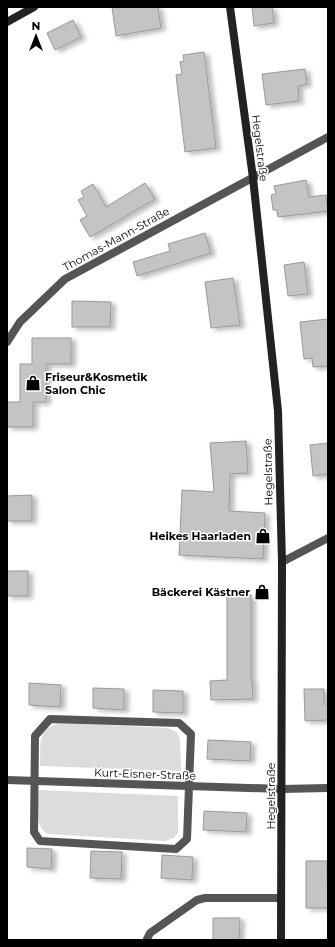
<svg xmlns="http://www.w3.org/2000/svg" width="335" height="947" font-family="Montserrat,sans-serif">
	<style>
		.green { fill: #dcdcdc }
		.building { fill: #c4c4c4; stroke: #999; filter: url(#shadow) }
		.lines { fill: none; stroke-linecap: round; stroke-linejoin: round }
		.lane { stroke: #555; stroke-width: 8 }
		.street { stroke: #555; stroke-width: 8 }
		.secondary { stroke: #222; stroke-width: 8 }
		.labels { text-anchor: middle; stroke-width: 3; stroke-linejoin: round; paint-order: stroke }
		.street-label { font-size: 11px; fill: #000; stroke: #fff }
		.poi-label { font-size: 11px; font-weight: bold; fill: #000; stroke: #fff; text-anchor: end }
	</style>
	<defs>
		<filter id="shadow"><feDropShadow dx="4.5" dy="2.5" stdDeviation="2" flood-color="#0004"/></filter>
	</defs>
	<rect width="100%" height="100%" fill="#fff"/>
	<g class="green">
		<path d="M60,723L168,728L177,732L180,740L181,771L40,766C41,745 36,729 60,723Z"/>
		<path d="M39,790L178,796V833L174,838L165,841L48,834C33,826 38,805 39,790Z"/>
	</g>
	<g class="building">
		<path d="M112,7H158L161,28L116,36Z"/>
		<path d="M252,7H272L274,23L254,26Z"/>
		<path d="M73,20L81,37L55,50L47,33Z"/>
		<path d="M204,52L216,148L185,152L176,75L182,74L180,62L184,61L183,55Z"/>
		<path d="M305,69L307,84L298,86L299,101L266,105L262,74Z"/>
		<path d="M306,180L309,197L326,195L328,211L278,217L277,210H273L272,202L271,195L276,194L274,186Z"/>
		<path d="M145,183L155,199L90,237L80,220L87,216L78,200L84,197L81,191L93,184L106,207Z"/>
		<path d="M205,233L211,253L137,276L133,262L170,251L168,244Z"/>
		<path d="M304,262L308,294L288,296L284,265Z"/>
		<path d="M233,278L240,325L211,328L205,282Z"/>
		<path d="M72,301L111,302L110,327H72Z"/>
		<path d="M328,319V366L313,367L312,358L304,359L300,322Z"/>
		<path d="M32,338H71V364H46V402H33V427H7V402H20V364H32Z"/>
		<path d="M246,441L248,473L230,474L229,511L265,513L263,559L179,555L182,490L214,492L210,443Z"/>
		<path d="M328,443V474L313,476L310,445Z"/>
		<path d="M32,495V521H7V496Z"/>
		<rect x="7" y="571" width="21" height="25"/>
		<path d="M227,595H251V679H252L253,699L211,700L210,681L227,680Z"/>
		<path d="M29,683L61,685L60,707L29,705Z"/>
		<path d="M93,688L124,689V710L93,708Z"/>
		<path d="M304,689H324V704H328V720L305,721Z"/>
		<path d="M153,690L183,691V713L153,712Z"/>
		<path d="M208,740L251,742L250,761L207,759Z"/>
		<path d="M204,811L247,813L246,832L203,830Z"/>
		<path d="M27,848L52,849L51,869L27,867Z"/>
		<path d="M91,851L122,852L121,879L90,878Z"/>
		<path d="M162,855L193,857L192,880L161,878Z"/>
		<path d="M306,861H327L328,908H306Z"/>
		<path d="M213,918H240L239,940H213Z"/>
	</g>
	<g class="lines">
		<g class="lane">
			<path d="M50,719L179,723L191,734L187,839L176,849L40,841L34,832L35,736Z"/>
			<path d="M147,939L150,933L197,900L205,898H281"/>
		</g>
		<g class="street">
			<path d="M7,342L20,322L65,279L328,137"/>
			<path d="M282,562L328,538"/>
			<path d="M7,780L282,789L328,788"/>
		</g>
		<g class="secondary">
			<path d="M230,7L253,178L278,411L282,562L281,940"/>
			<path d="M7,22L34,7"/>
		</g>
	</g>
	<defs>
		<g id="shop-bare" transform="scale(1.2)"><path d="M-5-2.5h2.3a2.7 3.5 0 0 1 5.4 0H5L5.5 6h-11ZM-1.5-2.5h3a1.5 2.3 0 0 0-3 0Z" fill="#000" stroke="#fff" stroke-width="2.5" paint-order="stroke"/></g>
	</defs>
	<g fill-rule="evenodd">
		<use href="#shop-bare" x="33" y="383"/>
		<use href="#shop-bare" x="263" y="536"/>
		<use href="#shop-bare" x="262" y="592"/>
	</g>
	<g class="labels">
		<g class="street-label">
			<text transform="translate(260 148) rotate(83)" y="4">Hegelstraße</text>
			<text transform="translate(116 239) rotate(-29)" y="4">Thomas-Mann-Straße</text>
			<text transform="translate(268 472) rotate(-91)" y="4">Hegelstraße</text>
			<text transform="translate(145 774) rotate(2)" y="4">Kurt-Eisner-Straße</text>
			<text transform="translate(271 796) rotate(-90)" y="4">Hegelstraße</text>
		</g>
		<g class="poi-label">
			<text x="45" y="381" text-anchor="start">Friseur&amp;Kosmetik<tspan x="45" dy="13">Salon Chic</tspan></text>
			<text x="251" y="540">Heikes Haarladen</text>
			<text x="250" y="596">Bäckerei Kästner</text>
		</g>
	</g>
	<rect width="335" height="947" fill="none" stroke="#000000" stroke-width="16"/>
	<g transform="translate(36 36)" stroke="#ffffff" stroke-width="3" paint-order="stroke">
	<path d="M0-3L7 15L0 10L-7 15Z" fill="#000000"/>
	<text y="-6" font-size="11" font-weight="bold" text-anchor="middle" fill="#000000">N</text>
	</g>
</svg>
